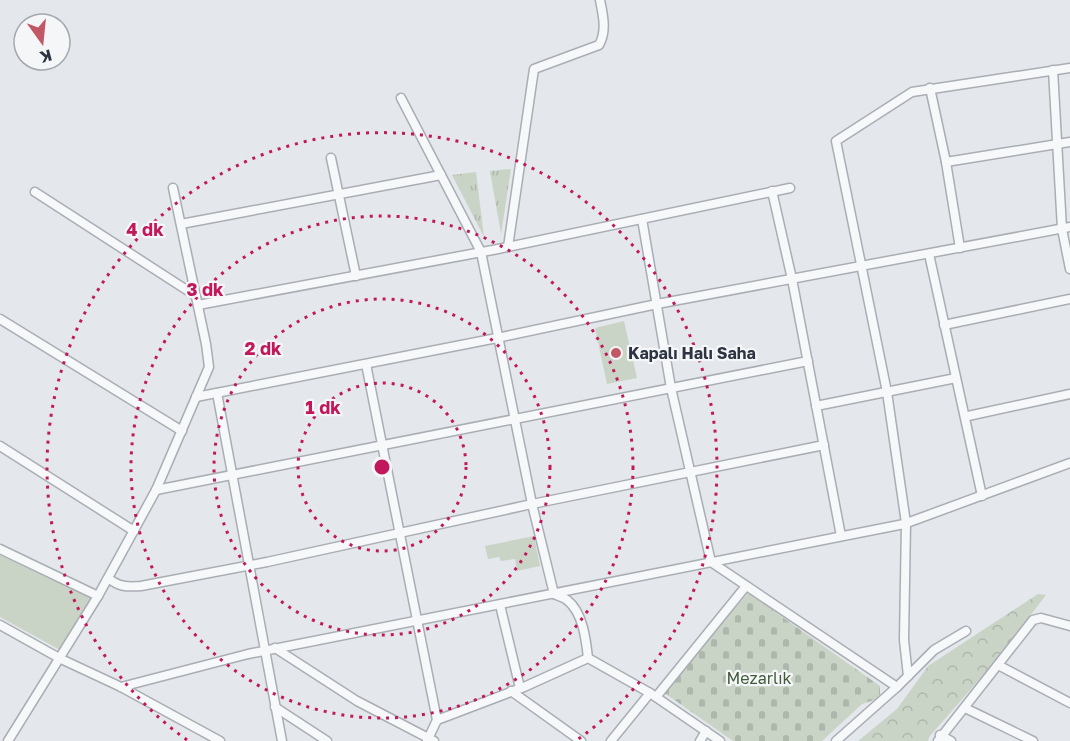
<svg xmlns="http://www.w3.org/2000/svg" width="1070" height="741" font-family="'Golos Text',sans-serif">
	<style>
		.grass { fill: url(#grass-tufts) }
		.cemetery { fill: url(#cemetery-stones) }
		.park { fill: url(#park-crowns) }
		.garden { fill: #c9d4c6 }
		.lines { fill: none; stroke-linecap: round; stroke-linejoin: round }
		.street-casing { stroke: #a9aeb5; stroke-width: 11 }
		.street { stroke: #f7f8f9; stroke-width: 8 }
		.ring { fill: none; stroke: #c2185b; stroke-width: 3; stroke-dasharray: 3 6 }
		.poi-dot { fill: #c25765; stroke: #f4f6f8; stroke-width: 2 }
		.labels { text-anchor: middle; stroke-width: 4.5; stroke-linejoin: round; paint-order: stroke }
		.poi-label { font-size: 16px; font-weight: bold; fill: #2d3442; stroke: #f4f6f8; text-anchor: start }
		.park-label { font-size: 16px; fill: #415c3c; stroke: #f4f6f8 }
		.centre { fill: #c2185b; stroke: #f4f6f8; stroke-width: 3 }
		.ring-label { font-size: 18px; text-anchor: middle; font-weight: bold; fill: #c2185b; stroke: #f4f6f8; stroke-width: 4.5; stroke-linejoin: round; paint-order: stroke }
	</style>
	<defs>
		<pattern id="grass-tufts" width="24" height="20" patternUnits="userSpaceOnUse" patternTransform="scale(1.5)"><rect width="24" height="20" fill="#c9d4c6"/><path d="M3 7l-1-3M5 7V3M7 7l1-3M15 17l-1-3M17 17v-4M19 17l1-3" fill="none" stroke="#adb7ab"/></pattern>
		<pattern id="cemetery-stones" width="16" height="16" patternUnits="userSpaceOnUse" patternTransform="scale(1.5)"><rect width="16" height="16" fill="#c9d4c6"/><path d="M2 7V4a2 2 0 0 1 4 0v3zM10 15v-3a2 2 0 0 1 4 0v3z" fill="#adb7ab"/></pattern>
		<pattern id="park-crowns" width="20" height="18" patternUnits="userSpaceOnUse" patternTransform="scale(1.5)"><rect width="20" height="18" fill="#c9d4c6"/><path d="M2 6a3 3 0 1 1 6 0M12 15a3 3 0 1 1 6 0" fill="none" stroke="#adb7ab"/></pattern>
	</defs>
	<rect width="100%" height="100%" fill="#e4e7eb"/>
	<g class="grass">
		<path d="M511,169L501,234L490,171Z"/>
		<path d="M476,172L484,237L452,175Z"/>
	</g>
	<path class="cemetery" d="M748,593L880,686V698L862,704L822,741H733L663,692Z"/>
	<path class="park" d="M1038,594L1046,595L992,665L929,737L928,741H858L897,709L928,666Z"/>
	<g class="garden">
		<path d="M624,321L637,378L607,384L595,328Z"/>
		<path d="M534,536L540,566L517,571L515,559L501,561L499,557L488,559L485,546Z"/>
		<path d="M0,555L91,598L60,650L0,617Z"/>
	</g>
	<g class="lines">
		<g class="street-casing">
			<g id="street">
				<path d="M1053,70L1062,229L1070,269"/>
				<path d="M930,88L946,162L960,248"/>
				<path d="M401,98L481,252L532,504L554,594C558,596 563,597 567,600C583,612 586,640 588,658"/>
				<path d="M331,158L356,276"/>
				<path d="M946,162L1070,142"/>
				<path d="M772,191L792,279L841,536"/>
				<path d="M35,192L196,296"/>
				<path d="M642,219L671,388L711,562L897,687"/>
				<path d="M181,224L441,175"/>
				<path d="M508,247L534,69L599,45C607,31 603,15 600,0"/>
				<path d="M929,254L982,496"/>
				<path d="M198,305L498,249L790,188"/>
				<path d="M0,319L182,431"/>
				<path d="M944,325L1070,299"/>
				<path d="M366,364L437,720"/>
				<path d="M217,393L282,741"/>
				<path d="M196,397L497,338L657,304L1070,227"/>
				<path d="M816,406L956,378"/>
				<path d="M968,416L1070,394"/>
				<path d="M0,446L134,531"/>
				<path d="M156,490L808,361"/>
				<path d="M0,549L98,596"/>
				<path d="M108,578C119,587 127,587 141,586L267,562L532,504L824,445"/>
				<path d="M500,605L520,688"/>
				<path d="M0,625L61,659L121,687L220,741"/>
				<path d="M275,648L357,701L434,741"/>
				<path d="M998,665L1070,703"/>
				<path d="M908,676L904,640L906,523L887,392L836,141L912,92L1070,68"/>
				<path d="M121,687L248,654L904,524L1070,463"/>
				<path d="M511,691L581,741"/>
				<path d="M656,697L746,586"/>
				<path d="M275,707L327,741"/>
				<path d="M965,708L1033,741"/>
				<path d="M940,735L951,741"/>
				<path d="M8,741L98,596L156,490L209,367L206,344L173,188"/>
				<path d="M427,741L437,720L524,687L588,658L650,693L720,741"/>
				<path d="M611,741L650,693"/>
				<path d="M700,741L706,731"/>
				<path d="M836,741L897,687L934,650L966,631"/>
				<path d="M938,741L1033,620L1041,618L1070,626"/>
			</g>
		</g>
		<use href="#street" class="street"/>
	</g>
	<g class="ring">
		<circle cx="382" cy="467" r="84"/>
		<circle cx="382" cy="467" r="168"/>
		<circle cx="382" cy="467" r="251"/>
		<path d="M187 740A335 335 0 1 1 577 740"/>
	</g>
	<circle class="poi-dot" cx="616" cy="353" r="6"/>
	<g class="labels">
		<g class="poi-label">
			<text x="628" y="359">Kapalı Halı Saha</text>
		</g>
		<g class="park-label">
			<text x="759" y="684">Mezarlık</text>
		</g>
	</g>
	<circle cx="382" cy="467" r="9" class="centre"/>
	<g class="ring-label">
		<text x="145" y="236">4 dk</text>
		<text x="205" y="296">3 dk</text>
		<text x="263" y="355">2 dk</text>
		<text x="323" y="414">1 dk</text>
	</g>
	<g transform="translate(42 42) rotate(165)"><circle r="28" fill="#f4f6f8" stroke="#a4a8af" stroke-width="1.5"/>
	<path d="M0-4.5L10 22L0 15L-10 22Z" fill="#c25765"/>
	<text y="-9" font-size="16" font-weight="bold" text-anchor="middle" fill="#2d3442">K</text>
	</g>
</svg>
